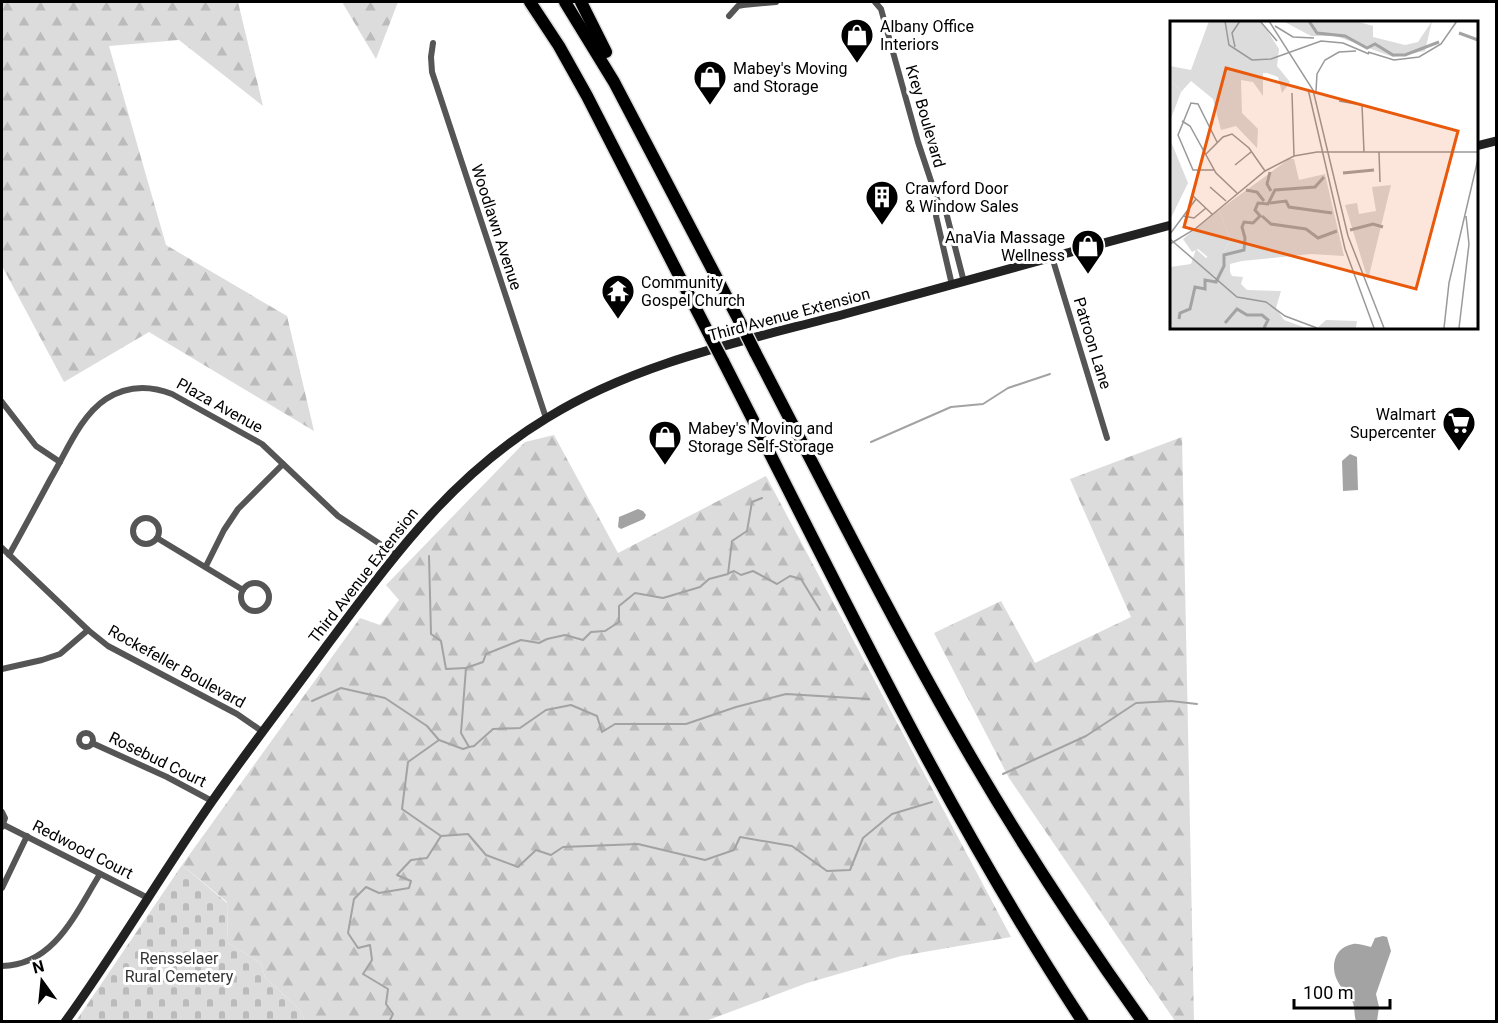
<svg xmlns="http://www.w3.org/2000/svg" width="1498" height="1023" font-family="Roboto,sans-serif">
	<style>
		.forest { fill: url(#forest-firs) }
		.cemetery { fill: url(#cemetery-stones) }
		.water { fill: #a3a3a3 }
		.lines { fill: none; stroke-linecap: round; stroke-linejoin: round }
		.stream { stroke: #a3a3a3; stroke-width: 2 }
		.highway-casing { stroke: #dbdbdb; stroke-width: 15 }
		.street { stroke: #555; stroke-width: 6 }
		.secondary { stroke: #222; stroke-width: 9 }
		.highway { stroke: #000; stroke-width: 12 }
		.highway-bridge-casing { stroke: #dbdbdb; stroke-width: 15; stroke-linecap: butt }
		.highway-bridge { stroke: #000; stroke-width: 12 }
		.labels { text-anchor: middle; stroke-width: 6; stroke-linejoin: round; paint-order: stroke }
		.poi-label { font-size: 16px; fill: #000; stroke: #fff; text-anchor: start }
		.street-label { font-size: 16px; fill: #000; stroke: #fff }
		.park-label { font-size: 16px; fill: #333; stroke: #fff }
		.inset-river { fill: none; stroke: #a3a3a3; stroke-width: 3 }
		.inset-road { fill: none; stroke: #999; stroke-width: 1.5 }
		.view { fill: #e8590c; fill-opacity: 0.15; stroke: #e8590c; stroke-width: 3 }
		.inset-edge { fill: none; stroke: #000; stroke-width: 3 }
	</style>
	<defs>
		<pattern id="forest-firs" width="22" height="20" patternUnits="userSpaceOnUse" patternTransform="scale(1.5)"><rect width="22" height="20" fill="#dcdcdc"/><path d="M5 1l3.5 6h-7zM16 11l3.5 6h-7z" fill="#bbb"/></pattern>
		<pattern id="cemetery-stones" width="16" height="16" patternUnits="userSpaceOnUse" patternTransform="scale(1.5)"><rect width="16" height="16" fill="#dcdcdc"/><path d="M2 7V4a2 2 0 0 1 4 0v3zM10 15v-3a2 2 0 0 1 4 0v3z" fill="#bbb"/></pattern>
	</defs>
	<rect width="100%" height="100%" fill="#fff"/>
	<g class="forest">
		<path d="M2,2H238L263,106L179,40L109,46L166,245L287,316L314,431L149,332L64,382L2,266Z"/>
		<path d="M342,2H398L376,59Z"/>
		<path d="M554,435L618,553L766,476L1011,937L901,956L807,983L706,1021H305L300,1010L265,977L261,963L228,943L227,902L182,865L360,618L380,625L399,600L386,585L525,442Z"/>
		<path d="M1182,437L1194,1021V1022L1175,1021L1009,778L934,633L1001,601L1035,663L1131,617L1070,479Z"/>
	</g>
	<path class="cemetery" d="M182,865L227,903L228,943L261,963L265,977L300,1010L305,1021H76Z"/>
	<g class="water">
		<path d="M1350,454L1357,457L1358,490L1343,491L1342,461Z"/>
		<path d="M638,509L643,511L646,515L644,519L621,529L618,527L619,517Z"/>
		<path d="M1383,936L1387,937L1391,951L1376,994L1379,1007L1377,1021H1356C1354,1016 1355,1009 1353,1003C1350,994 1341,989 1337,980C1330,965 1335,947 1353,944C1359,943 1365,946 1371,947L1375,938Z"/>
	</g>
	<g class="lines">
		<g class="stream">
			<path d="M871,442L951,407L983,404L1008,388L1050,374"/>
			<path d="M429,556L431,634L441,641L446,669L466,668"/>
			<path d="M729,573L734,571L741,575L753,571L777,584L790,576L801,579L820,610"/>
			<path d="M312,701L341,688L385,698L427,726L439,740"/>
			<path d="M469,747L474,746L493,729L520,728L546,710L571,705L597,716L602,732L615,724H686L736,707L786,694L869,699"/>
			<path d="M1003,774L1086,736L1136,703L1171,701L1197,704"/>
			<path d="M441,836L468,834L486,855L518,867L536,850L551,855L563,847L638,844L705,860L734,850L740,837L792,846L827,871L850,870L863,838L892,814L932,802"/>
			<path d="M389,1022L393,1014L386,1004L388,989L363,974L372,960L370,945L358,948L348,933L354,899L366,887L379,893L409,888L411,881L397,875L411,860L427,858L441,836L402,809L408,762L439,740L463,749L469,747L461,733L466,668L483,662L486,654L521,640L539,643L547,639L565,635L583,640L591,632L605,631L619,622V606L635,593L663,598L700,587L709,579L728,574L732,541L747,531L752,502L762,498"/>
		</g>
		<g class="highway-casing">
			<g id="highway">
				<path d="M530,2L559,46L587,96L711,338"/>
				<path d="M565,2L614,82L743,328"/>
				<path d="M581,2L606,52"/>
				<path d="M755,352C825,486 892,621 968,752C1022,845 1081,935 1143,1022"/>
				<path d="M723,361C837,584 945,812 1083,1022"/>
			</g>
		</g>
		<g class="street">
			<path d="M875,2L881,9L918,142L939,205L946,212L964,282"/>
			<path d="M729,16L738,6L743,5L776,2"/>
			<path d="M433,43L431,57L432,72L546,418"/>
			<path d="M939,205L936,216L952,285"/>
			<path d="M1052,257L1107,438"/>
			<path d="M2,402L36,446L60,462"/>
			<circle cx="146" cy="531" r="13"/>
			<path d="M157,538L243,590"/>
			<path d="M2,548L88,630L108,646L237,714L263,732"/>
			<path d="M9,555C23,530 37,504 51,478C66,453 80,416 106,399C126,386 149,385 172,394L262,444L338,516L395,554"/>
			<path d="M206,566L224,530L238,509L283,464"/>
			<circle cx="255" cy="597" r="14"/>
			<path d="M2,669L42,660L60,654L88,630"/>
			<circle cx="86" cy="740" r="7"/>
			<path d="M92,743L167,777L212,801"/>
			<path d="M2,812L5,818L2,827"/>
			<path d="M4,825L148,898"/>
			<path d="M2,888L27,836"/>
			<path d="M2,966C55,965 76,912 100,874"/>
		</g>
		<g class="secondary">
			<path d="M1476,146L1496,141"/>
			<path d="M65,1022C117,950 162,873 213,800C250,747 290,696 328,644C394,556 451,476 547,418C637,362 744,341 845,314C953,284 1062,254 1171,225"/>
		</g>
		<use href="#highway" class="highway"/>
		<g class="highway-bridge-casing">
			<g id="highway-bridge">
				<path d="M743,328L755,352"/>
				<path d="M711,338L723,361"/>
			</g>
		</g>
		<use href="#highway-bridge" class="highway-bridge"/>
	</g>
	<defs>
		<g id="shop-pin" transform="scale(1.725)"><path d="M0 17L-7.5 6A9.5 9.5 0 1 1 7.5 6Z" fill="#000" stroke="#fff"/><path d="M-5-2.5h2.3a2.7 3.5 0 0 1 5.4 0H5L5.5 6h-11ZM-1.5-2.5h3a1.5 2.3 0 0 0-3 0Z" fill="#fff"/></g>
		<g id="building-pin" transform="scale(1.725)"><path d="M0 17L-7.5 6A9.5 9.5 0 1 1 7.5 6Z" fill="#000" stroke="#fff"/><path d="M-4-6H4V6H1V3H-1V6H-4ZM-2.5-4.3h1.7v1.8h-1.7ZM.8-4.3h1.7v1.8H.8ZM-2.5-1h1.7V.8h-1.7ZM.8-1h1.7V.8H.8Z" fill="#fff"/></g>
		<g id="temple-pin" transform="scale(1.725)"><path d="M0 17L-7.5 6A9.5 9.5 0 1 1 7.5 6Z" fill="#000" stroke="#fff"/><path d="M0-6L5-2H3V0L6.5 2.5H4V6H1.5V3h-3V6H-4V2.5H-6.5L-3 0V-2H-5Z" fill="#fff"/></g>
		<g id="supermarket-pin" transform="scale(1.725)"><path d="M0 17L-7.5 6A9.5 9.5 0 1 1 7.5 6Z" fill="#000" stroke="#fff"/><path d="M-6-5.5h2.5l.6 2H6L4.5 2H-2.5L-4.4-4H-6ZM-1.5 3.2a1.3 1.3 0 1 0 .1 0ZM3 3.2a1.3 1.3 0 1 0 .1 0Z" fill="#fff"/></g>
	</defs>
	<g fill-rule="evenodd">
		<use href="#shop-pin" x="857" y="35"/>
		<use href="#shop-pin" x="710" y="77"/>
		<use href="#building-pin" x="882" y="197"/>
		<use href="#shop-pin" x="1088" y="246"/>
		<use href="#temple-pin" x="618" y="291"/>
		<use href="#supermarket-pin" x="1459" y="423"/>
		<use href="#shop-pin" x="665" y="437"/>
	</g>
	<g class="labels">
		<g class="poi-label">
			<text x="880" y="32">Albany Office<tspan x="880" dy="18">Interiors</tspan></text>
			<text x="733" y="74">Mabey's Moving<tspan x="733" dy="18">and Storage</tspan></text>
			<text x="905" y="194">Crawford Door<tspan x="905" dy="18">&amp; Window Sales</tspan></text>
			<text x="1065" y="243" text-anchor="end">AnaVia Massage<tspan x="1065" dy="18">Wellness</tspan></text>
			<text x="641" y="288">Community<tspan x="641" dy="18">Gospel Church</tspan></text>
			<text x="1436" y="420" text-anchor="end">Walmart<tspan x="1436" dy="18">Supercenter</tspan></text>
			<text x="688" y="434">Mabey's Moving and<tspan x="688" dy="18">Storage Self-Storage</tspan></text>
		</g>
		<g class="street-label">
			<text transform="translate(926 116) rotate(74)" y="6">Krey Boulevard</text>
			<text transform="translate(497 227) rotate(72)" y="6">Woodlawn Avenue</text>
			<text transform="translate(789 314) rotate(-15)" y="6">Third Avenue Extension</text>
			<text transform="translate(1093 343) rotate(73)" y="6">Patroon Lane</text>
			<text transform="translate(220 405) rotate(29)" y="6">Plaza Avenue</text>
			<text transform="translate(363 575) rotate(-52)" y="6">Third Avenue Extension</text>
			<text transform="translate(177 666) rotate(29)" y="6">Rockefeller Boulevard</text>
			<text transform="translate(158 759) rotate(26)" y="6">Rosebud Court</text>
			<text transform="translate(83 849) rotate(27)" y="6">Redwood Court</text>
		</g>
		<g class="park-label">
			<text x="179" y="964">Rensselaer<tspan x="179" dy="18">Rural Cemetery</tspan></text>
		</g>
	</g>
	<g transform="translate(1170 21)">
		<rect width="308" height="308" fill="#fff"/>
		<path d="M39,0H91L109,28L107,45L120,61L112,72L108,56L97,52H93V75L83,61L71,59L72,92L88,108L87,127L66,105L51,109L43,78L21,60L11,71L0,57V45L21,49ZM113,0H186L203,5V16L235,24L248,21L262,0L255,30L223,36L166,15H141ZM0,118L18,162L0,199ZM119,138H124L129,159L155,153L174,235L141,233L72,240L60,243V251L62,255L73,256L71,263L77,269L111,270L106,287L114,299L136,307H0V246L21,243L26,228L36,237L46,228L53,231L61,219L49,189ZM221,164L198,259L175,184L187,182L189,193L206,190L202,166ZM156,299L187,300L186,307H147Z" fill="#dcdcdc"/>
		<path d="M0,57L11,71L0,100ZM49,189L61,219L53,231L46,229L39,237L28,228L22,231L13,218Z" fill="#dcdcdc"/>
		<path class="inset-river" d="M139,0L147,12L175,15L197,27L205,23L223,34H235L269,21M289,12L308,19M100,151L97,163L101,170M173,152L204,149M76,169L87,171L94,180M100,182L116,180L119,186L162,192M92,195L101,203L136,208L148,217L167,210M180,209L203,203L213,206M9,298L10,292L20,288L25,266L35,268V259L46,261L54,245V234L74,229L75,217L72,206L74,201L83,202L90,195L85,189L88,182L98,183L105,169L145,166L154,156M55,302L67,288L77,294H92L98,299L94,307"/>
		<path class="inset-road" d="M55,0L59,24L82,39L101,38L151,20L173,22L199,33M90,0L107,20M99,0L143,69L178,215L214,307M105,5L123,16L144,17M65,26L62,12L70,0M198,31L224,39L249,36L271,23L287,0M138,68L175,228L204,307M146,70L147,53L155,39L169,31L186,30M122,72L124,135M169,80L192,84L194,131M12,100L20,105L46,152L67,172M209,131L210,161M35,134L53,116L62,113L79,127L95,150M65,144L81,131M44,149H23L8,114L21,82L28,83L47,121M40,166L56,180M23,175L42,193M13,195L24,197L36,187M0,213L26,178M0,218L67,276L96,281L115,295L147,307M0,223L25,208L95,150L124,135L147,131H308M274,307L279,262L308,138M289,307L299,223L296,195"/>
		<path class="view" d="M56,47L288,110L246,268L14,206Z"/>
		<rect width="308" height="308" class="inset-edge"/>
	</g>
	<rect width="1498" height="1023" fill="none" stroke="#000000" stroke-width="6"/>
	<g transform="translate(42 981) rotate(345)" stroke="#ffffff" stroke-width="4.5" paint-order="stroke">
	<path d="M0-4.5L10 22L0 15L-10 22Z" fill="#000000"/>
	<text y="-9" font-size="16" font-weight="bold" text-anchor="middle" fill="#000000">N</text>
	</g>
	<path d="M1294 999v9h96v-9" fill="none" stroke="#000000" stroke-width="3"/>
	<text x="1303" y="999" font-size="18" fill="#000000" stroke="#ffffff" stroke-width="4.5" paint-order="stroke">100 m</text>
</svg>
